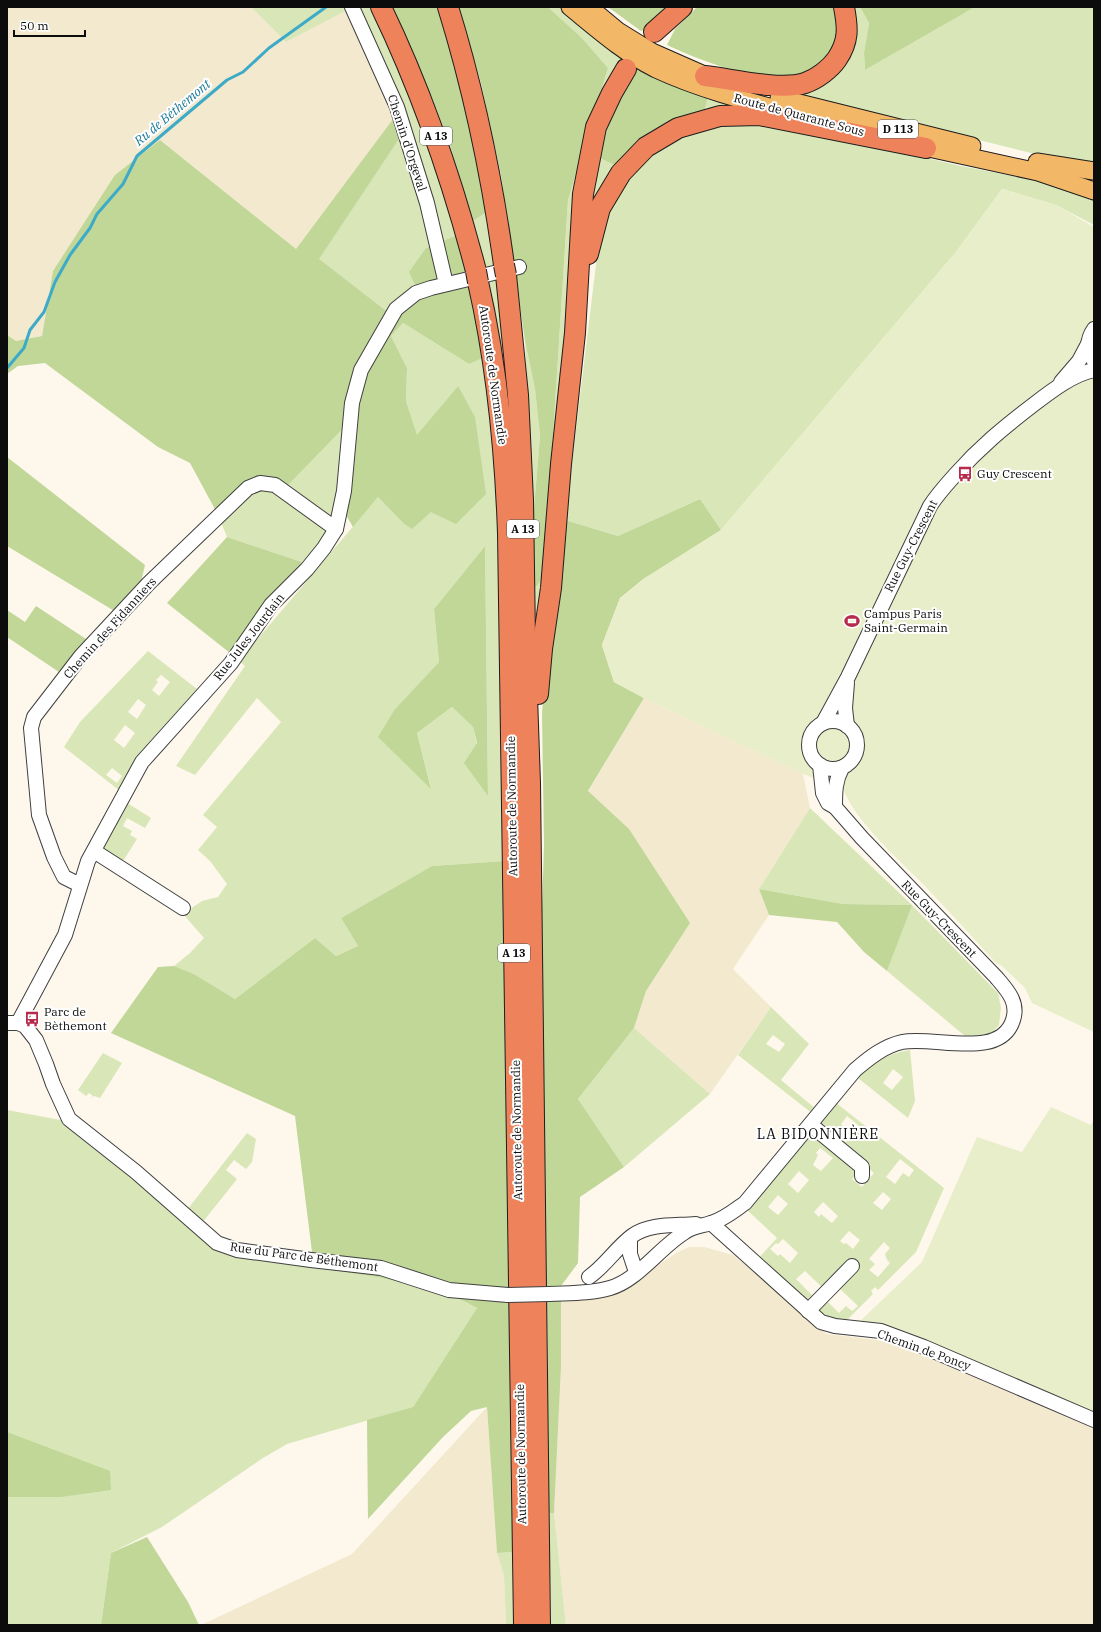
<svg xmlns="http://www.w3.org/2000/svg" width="1101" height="1632" font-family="'IBM Plex Serif',serif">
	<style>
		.farmland { fill: #f3e9ce }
		.green { fill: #d9e7b8; fill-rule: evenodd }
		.forest { fill: #c0d798 }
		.pitch { fill: #e8eec9 }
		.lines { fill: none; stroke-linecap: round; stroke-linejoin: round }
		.stream { stroke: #3daac7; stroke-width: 3 }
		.minor-casing { stroke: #3f3f3f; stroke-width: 16 }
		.major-casing { stroke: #1d1d1d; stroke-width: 19 }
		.highway-casing { stroke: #1d1d1d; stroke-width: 22 }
		.minor { stroke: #fff; stroke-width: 14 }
		.major { stroke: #f3b768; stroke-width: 17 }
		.highway { stroke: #ee825a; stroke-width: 20 }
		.minor-bridge-casing { stroke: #3f3f3f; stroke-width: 16; stroke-linecap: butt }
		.highway-bridge-casing { stroke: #1d1d1d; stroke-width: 22; stroke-linecap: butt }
		.minor-bridge { stroke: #fff; stroke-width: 14 }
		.highway-bridge { stroke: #ee825a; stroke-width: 20 }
		.labels { text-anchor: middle; stroke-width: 4; stroke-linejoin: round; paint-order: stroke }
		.shield { fill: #fff; stroke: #555; stroke-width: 1 }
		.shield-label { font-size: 11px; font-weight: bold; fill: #0c0c0c }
		.street-label { font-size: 12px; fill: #0c0c0c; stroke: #fff }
		.poi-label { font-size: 12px; fill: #0c0c0c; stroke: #fff; text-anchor: start }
		.water-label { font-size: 13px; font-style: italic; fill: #1b7998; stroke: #fff }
		.quarter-label { font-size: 14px; letter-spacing: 1px; fill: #0c0c0c; stroke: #fff }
	</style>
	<rect width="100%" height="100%" fill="#fef7ec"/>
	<g class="farmland">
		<path d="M7,7H251L286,42L351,7L396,115L296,249L160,140L53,271L42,336L16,341L7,335Z"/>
		<path d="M644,698L803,774L810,808L759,889L769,915L733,969L771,1007L710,1094L634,1028L646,991L690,923L588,792Z"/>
		<path d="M689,1247H704L733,1255L817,1324L826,1334L878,1340L904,1347L1094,1429V1625H566L554,1513L561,1367V1300L597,1298L610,1295L629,1285L676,1253Z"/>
		<path d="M487,1407L497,1553L504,1576L506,1625H201L352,1554Z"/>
	</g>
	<g class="green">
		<path d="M251,7H370L405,75L457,235L426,248L417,289L385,310L318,259L403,133L351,8L286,42Z"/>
		<path d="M548,7H560L592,36L638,67L634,74L622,68L608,93L596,121L581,180L571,280L547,585L541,633L535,652V588L544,577L568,200L608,68L582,38Z"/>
		<path d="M850,7H860L869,23L864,53L865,70L975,7H1094V162L1039,155L794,94Z"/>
		<path d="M708,96L755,109L704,113Z"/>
		<path d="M770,121L961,166L1054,184L1094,198V225L1056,205L1002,189L956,252L721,530L700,499L618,536L565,520L598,248L615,191L645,158L686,134L722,122Z"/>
		<path d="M597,157L619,167L590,223Z"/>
		<path d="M490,210L515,443L488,287L473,221Z"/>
		<path d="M403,323L469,364L483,358L490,401L498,497L504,861L432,866L341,918L358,946L336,956L315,938L235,999L194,974L174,966L190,953L204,938L183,914L202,901L218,897L227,884L210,861L198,850L217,827L203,815L281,722L257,698L195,775L176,766L245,666L239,661L378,497L403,523L458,386L417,436L406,401L407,368L391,336ZM485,546L488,796L473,727L452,707L417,733L431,788L395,709L439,662L434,609Z"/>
		<path d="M525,341L535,389L540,436L533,520Z"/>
		<path d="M356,414L332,526L302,562L227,537L217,513L259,476Z"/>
		<path d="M148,651L197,689L151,740L134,763L120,791L64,747L80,722ZM161,675L170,682L159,696L152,690L158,682L156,680ZM138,699L146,705L137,719L128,712ZM125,725L135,733L124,748L114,740ZM112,768L122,776L117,783L106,775Z"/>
		<path d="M124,801L151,818L145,828L127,818L123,826L132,831L130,835L137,839L123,861L103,848V842Z"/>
		<path d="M810,808L912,905L998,993L1001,1008L999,1025L987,1038L965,1036L887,971L911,905L843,904L759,889Z"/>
		<path d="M771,1007L809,1044L781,1080L816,1109L813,1114L738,1055ZM773,1035L785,1044L779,1052L766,1044Z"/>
		<path d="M634,1028L710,1094L624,1167L578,1099Z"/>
		<path d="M910,1050L915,1101L908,1118L858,1078C872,1063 889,1053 910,1050ZM893,1069L903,1077L892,1090L883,1083Z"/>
		<path d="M103,1053L122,1063L100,1098L94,1096L91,1099L93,1096L89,1093L86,1096L78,1090Z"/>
		<path d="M835,1102L944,1188L916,1252L878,1290L875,1287L871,1291L873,1294L843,1324L812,1311L825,1290L805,1271L796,1279L816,1299L808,1307L757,1260L777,1238L745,1208L812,1131L855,1165L856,1175L852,1179L862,1187L874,1173L823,1132L818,1123ZM847,1116L859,1126L846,1142L837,1135L844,1127L841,1124ZM820,1148L833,1158L821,1171L813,1165L818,1155L816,1153ZM900,1159L914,1170L909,1177L903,1173L895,1184L886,1177ZM799,1171L809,1180L798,1193L788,1184ZM883,1192L891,1199L882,1210L873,1203ZM778,1195L788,1204L778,1215L768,1207ZM823,1202L838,1216L832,1223L821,1214L819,1217L814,1212ZM849,1231L860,1240L853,1249L846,1243L844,1244L840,1241ZM783,1239L798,1253L790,1263L780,1254L778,1256L770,1249L776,1243L778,1244ZM884,1242L890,1248L885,1254L887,1260L890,1263L878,1277L869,1270L875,1264L869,1259ZM839,1288L858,1306L852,1311L846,1306L839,1313L827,1301Z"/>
		<path d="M7,1110L66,1121L212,1244L314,1268L377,1277L448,1293L477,1308L413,1407L287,1444L263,1458L162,1527L111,1553L101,1625H7Z"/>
		<path d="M247,1133L256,1139L252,1162L246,1169L234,1160L226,1170L237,1179L202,1223L187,1210Z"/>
		<path d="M549,1513H554L566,1625H551Z"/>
		<path d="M514,1552L515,1625H506L504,1576L497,1553Z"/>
	</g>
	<g class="forest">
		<path d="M391,7H443L490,210L473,221L449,142L432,98Z"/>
		<path d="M459,7H548L582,38L608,68L568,200L544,577L535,588L533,520L540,436L535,389L525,341L501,175L481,83Z"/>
		<path d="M608,7H676L652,27L641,31Z"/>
		<path d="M697,7H838L842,22L830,60C821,65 806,76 797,77C759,83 701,61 667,45L675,29Z"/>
		<path d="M860,7H975L865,70L864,53L869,23Z"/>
		<path d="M638,67L708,96L704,113L619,167L597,157L603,126Z"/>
		<path d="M396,115L403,133L319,259L385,310L417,289L409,272L426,248L457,235L475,309L483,358L469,364L403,323L391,336L407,368L406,401L417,435L458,386L475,417L486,494L456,524L431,512L412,529L403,523L378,497L353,527L346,515L356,415L282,491L259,476L217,513L190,463L158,447L45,363L18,366L7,374V335L16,341L42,336L53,271L115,175L160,140L296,249Z"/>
		<path d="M7,457L145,565L140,586L116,612L7,546Z"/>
		<path d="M700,499L721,530L644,579L620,598L602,645L614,682L644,698L588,791L629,829L690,923L646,991L634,1028L578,1099L624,1167L580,1197L578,1263L561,1286L546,1287L541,943L544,845L542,714L545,667L565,520L618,536Z"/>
		<path d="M227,537L302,562L230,653L167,603Z"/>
		<path d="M485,546L488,796L464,763L477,743L473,727L452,707L417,733L431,789L378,737L395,709L439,662L434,609Z"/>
		<path d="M36,606L89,641L59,672L7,637V610L25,622Z"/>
		<path d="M504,861L514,1552L497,1553L487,1407L471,1411L443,1437L368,1519L367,1420L413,1407L477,1308L448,1293L377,1277L314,1268L295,1116L111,1033L158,967L174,966L194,974L235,999L315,938L336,956L358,946L341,918L432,866Z"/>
		<path d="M759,889L843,904L912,905L887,971L864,952L837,922L769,915Z"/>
		<path d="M547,1300H561V1367L554,1513H549Z"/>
		<path d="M7,1432L110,1471L111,1490L61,1497H7Z"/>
		<path d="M147,1537L188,1602L199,1625H101L111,1553Z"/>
	</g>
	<g class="pitch">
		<path d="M1002,189L1056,205L1094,227V1032L1032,1003L1025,988L1002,966L996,963C972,937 948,910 923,884C898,859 856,822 843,789L803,774L644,698L614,682L602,645L620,598L643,579L721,530L956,252Z"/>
		<path d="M1051,1107L1091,1125L1094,1119V1417L856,1325L922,1262L977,1137L1022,1152Z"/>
	</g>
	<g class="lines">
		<path class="stream" d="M7,368L24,348L30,330L44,312L55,282L70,255L90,228L97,214L123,184L137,156L227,80L243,72L269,48L326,7"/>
		<g class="minor-casing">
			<g id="minor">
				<path d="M352,7L397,107L427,203L446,284"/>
				<path d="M1094,329C1087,339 1086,351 1094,361"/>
				<path d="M1061,382L1079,361L1088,344"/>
				<path d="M847,683L845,708L847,726"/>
				<circle cx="833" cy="745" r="24"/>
				<path d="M823,723L848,677L930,506C937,495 946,485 955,475C980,447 1003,428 1033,405C1050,392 1073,374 1094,370"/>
				<path d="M835,807C835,792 835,781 842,768"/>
				<path d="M94,851L183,908"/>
				<path d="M80,885L64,877L54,857L39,815L31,728L34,717L81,656L149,583L248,488L260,483L275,485L336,529"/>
				<path d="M7,1023H18L25,1026L36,1040L46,1064L53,1084L69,1119L136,1172L217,1243L237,1250L311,1260L381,1268L449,1290L508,1295"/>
				<path d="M18,1023L65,935L88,861L142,762L231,663L271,605L307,569L324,548L336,529L344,491L352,403L361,370L396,309L416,293L431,288L519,267"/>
				<path d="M811,1125L862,1167V1176"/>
				<path d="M711,1223L821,1322L835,1326L881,1331L924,1347L1094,1420"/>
				<path d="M630,1238V1254L636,1272"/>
				<path d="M589,1277C605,1266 616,1248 632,1236C650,1223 675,1226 696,1224"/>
				<path d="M549,1294C569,1293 590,1294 610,1288C638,1280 659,1248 685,1232C694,1226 702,1226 711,1223C723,1220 735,1210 745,1203L855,1070C869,1058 884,1046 902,1042C933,1035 1000,1061 1013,1020C1019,1002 1007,990 996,977L862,838L835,807L828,803L823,793L820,765"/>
				<path d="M808,1311L852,1266"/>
			</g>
		</g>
		<g class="major-casing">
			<g id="major">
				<path d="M570,7C597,29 624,53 656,69C699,89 746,101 792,113"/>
				<path d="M589,7L618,31L652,52L711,78"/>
				<path d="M779,98L972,146"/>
				<path d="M915,145L1038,172L1094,191"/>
				<path d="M1037,162L1094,171"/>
			</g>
		</g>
		<g class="highway-casing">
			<g id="highway">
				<path d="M381,7C422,92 452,179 476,271"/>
				<path d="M448,7C474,91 492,178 504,265"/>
				<path d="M654,32L682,7"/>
				<path d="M705,76C732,79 780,91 805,83C817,79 830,69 837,59C849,41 848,28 844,7"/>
				<path d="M588,254L600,208L621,173L646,147L678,128L720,116L759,115L926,148"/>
				<path d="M506,275L518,395L523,500L525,638L530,783L540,1625"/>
				<path d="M478,282C497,365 505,448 508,533L524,1625"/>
				<path d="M538,694L542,649L551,588L561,464L575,333L583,194L596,127L612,93L626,69"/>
			</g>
		</g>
		<use href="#minor" class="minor"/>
		<use href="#major" class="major"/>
		<use href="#highway" class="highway"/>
		<g class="minor-bridge-casing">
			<path id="minor-bridge" d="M508,1295L549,1294"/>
		</g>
		<g class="highway-bridge-casing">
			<g id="highway-bridge">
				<path d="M504,265L506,275"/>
				<path d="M476,271L478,282"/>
			</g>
		</g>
		<use href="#minor-bridge" class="minor-bridge"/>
		<use href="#highway-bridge" class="highway-bridge"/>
	</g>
	<defs>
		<g id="bus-bare" transform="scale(1.2)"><path d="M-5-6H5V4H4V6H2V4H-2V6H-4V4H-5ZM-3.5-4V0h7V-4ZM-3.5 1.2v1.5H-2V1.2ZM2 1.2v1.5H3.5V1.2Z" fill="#b62a4b" stroke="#fff" stroke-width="2.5" paint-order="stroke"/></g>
		<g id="stadium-bare" transform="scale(1.2)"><path d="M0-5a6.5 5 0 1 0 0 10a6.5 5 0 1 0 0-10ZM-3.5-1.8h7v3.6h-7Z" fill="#b62a4b" stroke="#fff" stroke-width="2.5" paint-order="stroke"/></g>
	</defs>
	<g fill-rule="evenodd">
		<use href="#bus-bare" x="965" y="474"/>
		<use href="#stadium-bare" x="852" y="621"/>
		<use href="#bus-bare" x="32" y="1019"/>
	</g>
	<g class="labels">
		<g class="shield">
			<rect x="878" y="120" width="40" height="18" rx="3"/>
			<rect x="420" y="127" width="32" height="18" rx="3"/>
			<rect x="507" y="520" width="32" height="18" rx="3"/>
			<rect x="498" y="944" width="32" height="18" rx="3"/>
		</g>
		<g class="shield-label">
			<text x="898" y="133">D 113</text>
			<text x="436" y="140">A 13</text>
			<text x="523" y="533">A 13</text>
			<text x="514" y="957">A 13</text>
		</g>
		<g class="street-label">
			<text transform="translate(799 115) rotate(15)" y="4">Route de Quarante Sous</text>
			<text transform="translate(407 143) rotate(72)" y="4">Chemin d'Orgeval</text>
			<text transform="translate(493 375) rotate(82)" y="4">Autoroute de Normandie</text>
			<text transform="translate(911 546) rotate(-63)" y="4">Rue Guy-Crescent</text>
			<text transform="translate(110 628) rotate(-48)" y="4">Chemin des Fidanniers</text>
			<text transform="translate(249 637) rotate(-52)" y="4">Rue Jules Jourdain</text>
			<text transform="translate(512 806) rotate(-91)" y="4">Autoroute de Normandie</text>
			<text transform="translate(939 919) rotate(46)" y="4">Rue Guy-Crescent</text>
			<text transform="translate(517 1130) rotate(-91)" y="4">Autoroute de Normandie</text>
			<text transform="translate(304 1257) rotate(8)" y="4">Rue du Parc de Béthemont</text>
			<text transform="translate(924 1350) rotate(20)" y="4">Chemin de Poncy</text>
			<text transform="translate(521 1454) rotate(-91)" y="4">Autoroute de Normandie</text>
		</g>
		<g class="poi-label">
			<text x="977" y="478">Guy Crescent</text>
			<text x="864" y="618">Campus Paris<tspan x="864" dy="14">Saint-Germain</tspan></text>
			<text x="44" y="1016">Parc de<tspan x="44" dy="14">Bèthemont</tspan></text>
		</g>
		<g class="water-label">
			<text transform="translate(172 112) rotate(-40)" y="5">Ru de Béthemont</text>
		</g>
		<g class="quarter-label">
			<text x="818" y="1139">LA BIDONNIÈRE</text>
		</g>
	</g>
	<rect width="1101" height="1632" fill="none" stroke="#0c0c0c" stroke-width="16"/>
	<path d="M14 30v6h71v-6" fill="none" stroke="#0c0c0c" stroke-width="2"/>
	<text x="20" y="30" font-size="12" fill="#0c0c0c" stroke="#ffffff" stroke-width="3" paint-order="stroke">50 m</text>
</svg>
